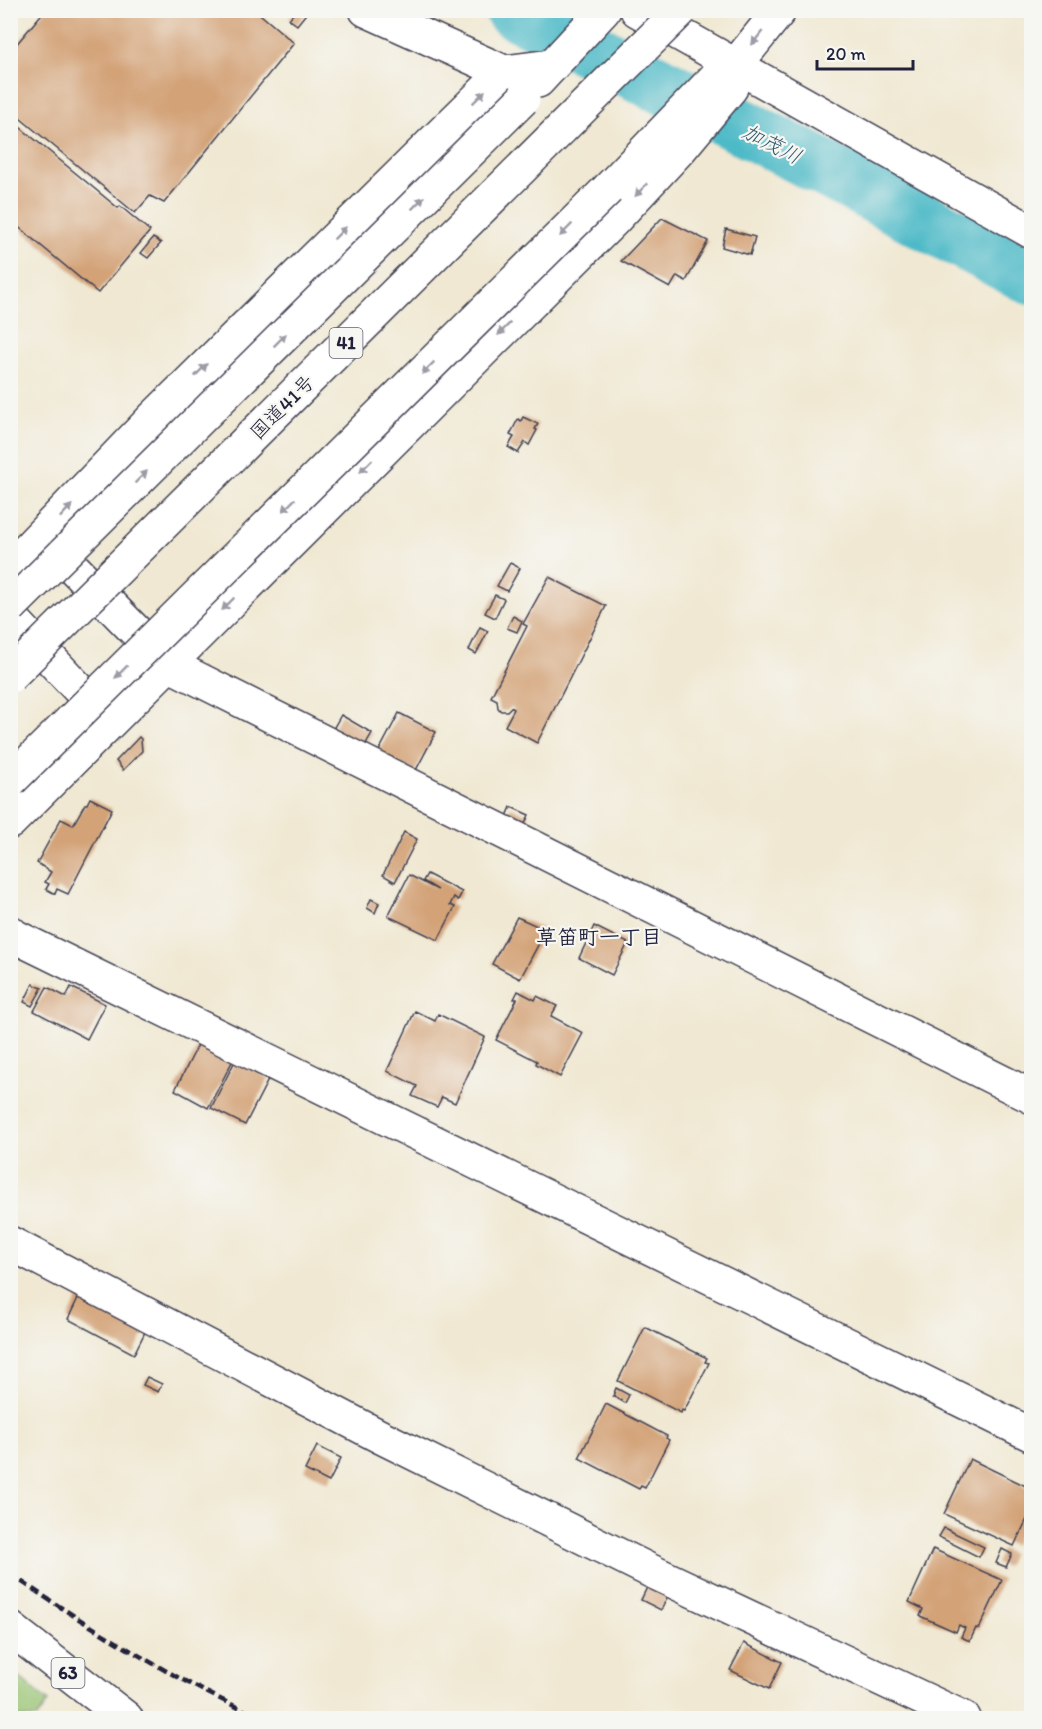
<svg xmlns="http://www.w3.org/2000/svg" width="1042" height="1729" font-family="Itim,'Klee One',sans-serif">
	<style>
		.green { fill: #96c270; stroke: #5c7256; stroke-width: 1.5 }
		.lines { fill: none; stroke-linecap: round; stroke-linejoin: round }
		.river { stroke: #4dbac7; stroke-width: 57 }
		.building { fill: #d3a277 }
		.minor-casing { stroke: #414052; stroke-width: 36 }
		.major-casing { stroke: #414052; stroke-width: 36 }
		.highway-casing { stroke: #414052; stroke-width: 36 }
		.minor { stroke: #fff; stroke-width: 33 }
		.major { stroke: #fff; stroke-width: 33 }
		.highway { stroke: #fff; stroke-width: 33 }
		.rail { stroke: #22223b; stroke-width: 4.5; stroke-dasharray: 9 4.5; stroke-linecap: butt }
		.highway-bridge-casing { stroke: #414052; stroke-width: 36; stroke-linecap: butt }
		.highway-bridge { stroke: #fff; stroke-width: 33 }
		.oneway { fill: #9c9ca7 }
		.labels { text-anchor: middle; stroke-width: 4.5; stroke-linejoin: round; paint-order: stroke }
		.shield { fill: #f6f6f2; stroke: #626272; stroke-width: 1.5 }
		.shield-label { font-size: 18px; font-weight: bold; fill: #22223b }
		.street-label { font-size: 20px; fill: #22223b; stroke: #f6f6f2 }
		.water-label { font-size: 21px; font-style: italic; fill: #31576c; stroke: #f6f6f2 }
		.neighbourhood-label { font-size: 21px; font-weight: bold; fill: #22223b; stroke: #f6f6f2 }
	</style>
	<rect width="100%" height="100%" fill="#f6f6f2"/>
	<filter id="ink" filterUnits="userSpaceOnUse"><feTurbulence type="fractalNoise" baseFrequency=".0167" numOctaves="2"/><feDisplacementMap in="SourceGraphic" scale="12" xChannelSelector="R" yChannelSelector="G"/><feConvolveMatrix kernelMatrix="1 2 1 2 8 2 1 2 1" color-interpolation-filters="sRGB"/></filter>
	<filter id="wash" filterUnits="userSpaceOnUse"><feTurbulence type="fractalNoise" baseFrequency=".008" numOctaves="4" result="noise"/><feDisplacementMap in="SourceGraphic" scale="24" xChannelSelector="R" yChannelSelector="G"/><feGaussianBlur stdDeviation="1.35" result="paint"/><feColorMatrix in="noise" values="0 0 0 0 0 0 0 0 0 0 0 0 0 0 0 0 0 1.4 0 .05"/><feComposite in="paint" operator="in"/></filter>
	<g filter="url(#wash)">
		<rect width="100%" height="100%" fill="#f0e8d2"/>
		<path class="green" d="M11,1670L48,1702L37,1718H11Z"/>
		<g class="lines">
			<path class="river" d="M513,10L804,158L1032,277"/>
		</g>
		<g id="blocks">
			<g class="building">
				<path d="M45,10H255L294,43L164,203L150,196L135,213L10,110V52Z"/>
				<path d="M296,10H309L297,25L289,19Z"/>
				<path d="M10,119L118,208L120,206L150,231L98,293L10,220Z"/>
				<path d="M662,218L708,241L686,281L677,276L670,288L621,261Z"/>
				<path d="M726,229L755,237L750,255L722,247Z"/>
				<path d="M153,238L161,243L148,258L141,253Z"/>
				<path d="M523,417L538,424L535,429L537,430L529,445L525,442L518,453L508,447L514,437L510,435L518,419L521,421Z"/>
				<path d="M510,563L520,568L507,591L497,586Z"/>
				<path d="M549,577L606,606L537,743L505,726L514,709L511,707L507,711H501L498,708L497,700L491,697L527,626L523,624Z"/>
				<path d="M495,595L504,599L495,618L485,613Z"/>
				<path d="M513,616L522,621L517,632L507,628Z"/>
				<path d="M480,627L488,631L476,654L469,650Z"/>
				<path d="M399,713L436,732L415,772L378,753Z"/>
				<path d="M341,715L372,733L364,747L333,729Z"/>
				<path d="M139,737L141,739L142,751L123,770L116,761Z"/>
				<path d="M90,798L112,809L68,894L57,889L55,894L46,889L49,884L45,882L51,872L37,863L61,819L73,825L85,804H87Z"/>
				<path d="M511,807L529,815L522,830L505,821Z"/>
				<path d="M404,832L417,839L395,882L383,875Z"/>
				<path d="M427,874L462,892L458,900L454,897L450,905L455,907L438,940L388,916L409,875L438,890L423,881Z"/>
				<path d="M371,899L379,903L375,913L367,908Z"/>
				<path d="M517,917L546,930L520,979L492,964Z"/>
				<path d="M594,926L628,943L612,975L579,958Z"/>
				<path d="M33,984L42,988L32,1006L24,1002Z"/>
				<path d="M47,987L66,997L71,987L105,1004L87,1039L34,1011Z"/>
				<path d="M518,991L535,1000L537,996L557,1006L551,1016L583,1033L560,1077L536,1064L537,1061L496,1040L517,999H514Z"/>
				<path d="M415,1011L435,1021L438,1014L485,1037L455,1103L442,1097L437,1107L412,1096L417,1086L387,1071Z"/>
				<path d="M201,1039L235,1056L208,1108L175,1090Z"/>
				<path d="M235,1061L269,1078L245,1125L211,1108Z"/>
				<path d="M80,1294L147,1328L134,1354L68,1319Z"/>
				<path d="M645,1327L707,1358L705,1362L709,1363L684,1411L682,1410L681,1413L618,1381Z"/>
				<path d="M147,1377L162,1384L158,1392L143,1385Z"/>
				<path d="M616,1388L629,1395L625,1403L613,1396Z"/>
				<path d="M606,1404L667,1436L666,1438L669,1440L645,1488L641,1486L639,1489L579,1458Z"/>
				<path d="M317,1446L341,1458L329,1482L305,1470Z"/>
				<path d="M970,1459L1032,1489V1509L1014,1546L944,1514Z"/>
				<path d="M944,1528L984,1547L979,1557L939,1537Z"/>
				<path d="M933,1549L1002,1580L979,1629L976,1628L970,1641L961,1637L965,1628L959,1625L956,1632L920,1616L923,1609L909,1602Z"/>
				<path d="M1002,1549L1012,1554L1006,1567L996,1563Z"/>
				<path d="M651,1579L671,1589L661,1610L641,1600Z"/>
				<path d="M744,1643L782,1662L769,1689L730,1670Z"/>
			</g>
		</g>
	</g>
	<g filter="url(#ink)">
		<use href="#blocks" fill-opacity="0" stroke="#414052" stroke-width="1.5"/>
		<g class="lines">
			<g class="minor-casing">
				<g id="minor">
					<path d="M366,10L504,72"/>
					<path d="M637,10L1032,232"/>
					<path d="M42,536L168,664L1032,1097"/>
					<path d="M10,616L109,721"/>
					<path d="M10,932L14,936L1032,1435"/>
					<path d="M10,1243L381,1437L651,1571L964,1718"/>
				</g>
			</g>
			<g class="major-casing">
				<path id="major" d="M10,1628L126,1718"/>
			</g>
			<g class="highway-casing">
				<g id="highway">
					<path d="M538,81L604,10"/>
					<path d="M608,189L717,76L735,66L780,10"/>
					<path d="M10,567L155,416L504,72L551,66"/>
					<path d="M10,822L614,220L681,148L731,88L735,66"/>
				</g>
			</g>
			<use href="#minor" class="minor"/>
			<use href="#major" class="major"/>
			<use href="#highway" class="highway"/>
			<path class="rail" d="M10,1574C91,1628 172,1679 261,1718"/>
			<g class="highway-bridge-casing">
				<g id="highway-bridge">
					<path d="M10,607L523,99"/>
					<path d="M10,676L681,10"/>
					<path d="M10,781L608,189"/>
				</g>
			</g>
			<use href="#highway-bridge" class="highway-bridge"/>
		</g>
		<defs><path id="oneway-solid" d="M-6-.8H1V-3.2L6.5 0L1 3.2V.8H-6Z" transform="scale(1.5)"/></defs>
		<g class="oneway">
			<use href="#oneway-solid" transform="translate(757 38) rotate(128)"/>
			<use href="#oneway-solid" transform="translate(479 97) rotate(-45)"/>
			<use href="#oneway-solid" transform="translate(641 190) rotate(133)"/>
			<use href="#oneway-solid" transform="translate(418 203) rotate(-45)"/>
			<use href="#oneway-solid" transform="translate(566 230) rotate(135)"/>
			<use href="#oneway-solid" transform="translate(340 233) rotate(-45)"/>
			<use href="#oneway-solid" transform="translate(504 329) rotate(135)"/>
			<use href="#oneway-solid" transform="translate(280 340) rotate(-45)"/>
			<use href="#oneway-solid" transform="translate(428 368) rotate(135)"/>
			<use href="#oneway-solid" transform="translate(201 370) rotate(-45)"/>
			<use href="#oneway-solid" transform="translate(366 466) rotate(135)"/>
			<use href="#oneway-solid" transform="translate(141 477) rotate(-45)"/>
			<use href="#oneway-solid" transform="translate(289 505) rotate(135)"/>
			<use href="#oneway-solid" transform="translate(66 511) rotate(-47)"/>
			<use href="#oneway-solid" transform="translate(228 604) rotate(135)"/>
			<use href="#oneway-solid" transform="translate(121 672) rotate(135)"/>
		</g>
	</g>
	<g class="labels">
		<g class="shield">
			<rect x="329.5" y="328" width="33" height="30" rx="4.5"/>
			<rect x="51.5" y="1658" width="33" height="30" rx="4.5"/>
		</g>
		<g class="shield-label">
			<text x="346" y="349">41</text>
			<text x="68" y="1679">63</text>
		</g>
		<g class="street-label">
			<text transform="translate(282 407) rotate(-45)" y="7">国道41号</text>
		</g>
		<g class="water-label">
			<text transform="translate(772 144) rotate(27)" y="7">加茂川</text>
		</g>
		<g class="neighbourhood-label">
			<text x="599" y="944">草笛町一丁目</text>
		</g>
	</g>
	<rect width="1042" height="1729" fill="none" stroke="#f6f6f2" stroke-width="36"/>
	<path d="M817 60v9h96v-9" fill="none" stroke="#22223b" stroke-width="3"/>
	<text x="826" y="60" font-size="18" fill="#22223b" stroke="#f6f6f2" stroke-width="4.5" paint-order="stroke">20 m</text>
</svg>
